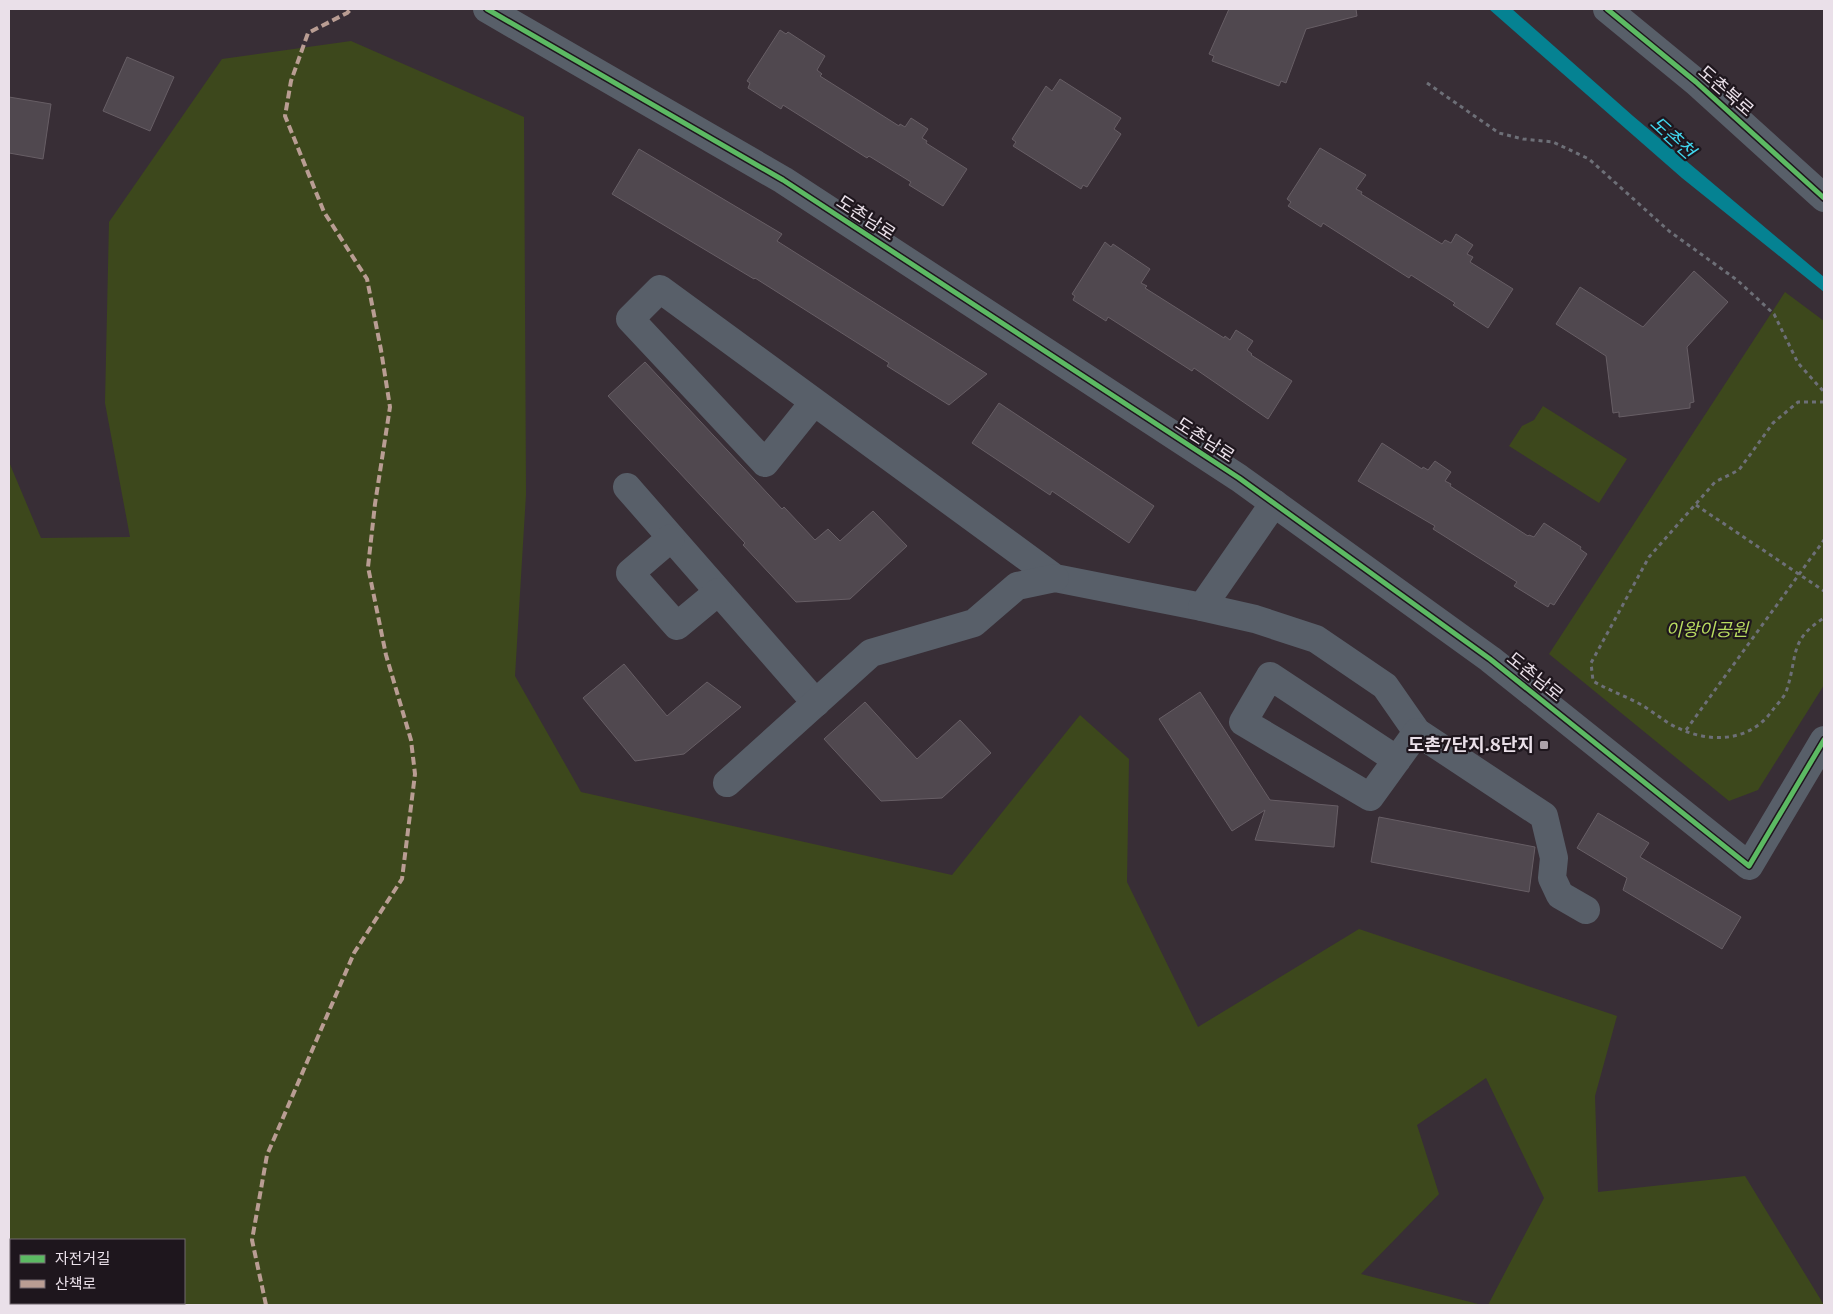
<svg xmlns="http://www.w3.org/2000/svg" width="1833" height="1314" font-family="Merriweather,'Noto Sans KR',serif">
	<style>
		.green { fill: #3d481c; fill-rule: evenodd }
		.water { fill: #058292 }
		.building { fill: #50484f; stroke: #675e65 }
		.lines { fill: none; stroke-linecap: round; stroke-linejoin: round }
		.path { stroke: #6d6f77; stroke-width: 3; stroke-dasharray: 4 4; stroke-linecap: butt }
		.minor { stroke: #585f69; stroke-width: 28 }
		.quiet { stroke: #b99d93; stroke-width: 4; stroke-dasharray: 8 4; stroke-linecap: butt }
		.cycleway-casing { stroke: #1e161d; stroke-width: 8 }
		.cycleway { stroke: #5cba63; stroke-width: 5 }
		.poi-dot { fill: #aca2aa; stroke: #1e161d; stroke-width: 2 }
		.labels { text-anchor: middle; stroke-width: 4.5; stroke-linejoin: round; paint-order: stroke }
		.street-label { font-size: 18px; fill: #eae0e9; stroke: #1e161d }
		.park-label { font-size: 18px; font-style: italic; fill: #b9dc60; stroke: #1e161d }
		.poi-label { font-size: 18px; font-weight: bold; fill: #eae0e9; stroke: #1e161d; text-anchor: end }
		.water-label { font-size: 19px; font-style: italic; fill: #42d7ee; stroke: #1e161d }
	</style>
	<rect width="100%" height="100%" fill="#382e36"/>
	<g class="green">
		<path d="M351,41L524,117L526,494L515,676L581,792L952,875L1080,715L1129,759L1127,882L1198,1027L1359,929L1617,1016L1595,1096L1598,1192L1745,1176L1824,1305H1488L1544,1198L1486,1078L1417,1125L1439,1194L1361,1274L1482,1305H9V462L41,538L130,537L105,403L109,222L222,59ZM11,1240H184V1303H11Z"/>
		<path d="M1785,292L1824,321V685L1758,790L1729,801L1549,654Z"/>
		<path d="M1543,406L1627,459L1599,503L1509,446L1522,426L1534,420Z"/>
	</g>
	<path class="water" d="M1489,9H1512L1633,116L1824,277V292L1682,178Z"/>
	<g class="building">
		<path d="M1229,9H1356L1357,16L1306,29L1286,83L1281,81L1279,86L1212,61L1214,56L1209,54Z"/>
		<path d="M780,30L786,34L788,32L825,56L817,70L822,74L820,76L899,126L900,124L905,127L911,118L928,129L922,138L927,141L926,143L967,169L943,206L909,185L911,182L869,156L867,158L783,105L781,109L748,88L750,83L747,81Z"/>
		<path d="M127,57L174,77L150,131L103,111Z"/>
		<path d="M1060,79L1121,118L1114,129L1121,134L1087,187L1083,185L1081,189L1013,146L1016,142L1012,139L1046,86L1052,91Z"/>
		<path d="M9,97L51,104L43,159L9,153Z"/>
		<path d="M1320,148L1366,175L1356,189L1362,192L1361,194L1442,244L1445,240L1451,243L1456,234L1473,245L1467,254L1473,257L1470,262L1513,289L1488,328L1453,305L1455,303L1411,275L1409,278L1323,223L1321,227L1288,206L1291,202L1287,199Z"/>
		<path d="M639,149L782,234L777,241L987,374L949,405L887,366L889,363L755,278L754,279L612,194Z"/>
		<path d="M1105,242L1111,247L1113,244L1150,269L1141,283L1147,286L1145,288L1224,338L1225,336L1230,340L1236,330L1253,341L1247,350L1252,354L1251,355L1292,381L1268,419L1194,368L1192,371L1108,317L1106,321L1073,300L1075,296L1072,294Z"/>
		<path d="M1694,271L1728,302L1687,347L1694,402L1690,403V408L1619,417V412L1613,413L1606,356L1556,324L1580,287L1643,327Z"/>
		<path d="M645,362L782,509L784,507L815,540L828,529L840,541L873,511L907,546L850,599L796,602L743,545L745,543L608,396Z"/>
		<path d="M999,403L1154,506L1129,543L1052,491L1050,495L972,443Z"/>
		<path d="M1382,443L1422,469L1423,467L1428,470L1435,461L1451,472L1445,481L1451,484L1450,486L1528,536L1529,535L1534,537L1544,523L1581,547L1580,549L1587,554L1554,605L1550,603L1548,607L1514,586L1517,582L1433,529L1435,526L1358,481Z"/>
		<path d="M624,664L667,716L707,682L741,707L684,754L635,761L583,698Z"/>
		<path d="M1200,692L1270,800L1338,806L1334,847L1255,840L1265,810L1232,831L1159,719Z"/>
		<path d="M865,702L917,759L960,720L991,753L942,798L881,801L824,739Z"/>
		<path d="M1598,813L1649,843L1640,857L1741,917L1722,949L1623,890L1627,878L1577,848Z"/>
		<path d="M1379,817L1535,847L1529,892L1371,862Z"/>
	</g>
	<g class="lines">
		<g class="path">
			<path d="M1427,83L1499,133L1523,139L1553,142L1589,159L1669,231L1737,280L1774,314L1798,363L1824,392"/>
			<path d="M1824,402H1798L1773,423L1739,470L1715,482L1649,557L1591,663L1593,681C1608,690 1623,695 1638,703C1649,709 1659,717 1670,724C1704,743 1747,745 1772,711C1777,704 1785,697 1787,689C1798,655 1789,640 1824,618"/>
			<path d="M1696,505L1824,591"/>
			<path d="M1686,730L1824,540"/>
		</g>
		<g class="minor">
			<path d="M487,9L783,180L1239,478L1490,659L1749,866L1824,740"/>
			<path d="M1607,9L1696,82L1824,198"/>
			<path d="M814,402L765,463L630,319L660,289L1055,578L1202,607"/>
			<path d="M627,487L816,703"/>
			<path d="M1274,503L1202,607L1255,619L1316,639L1385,686L1417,732L1544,816L1554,858L1552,878L1560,895L1586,910"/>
			<path d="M671,538L630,573L677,626L718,592"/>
			<path d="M1397,760L1270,676L1243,722L1370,797L1417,732"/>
			<path d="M727,783L871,653L974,623L1017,586L1055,578"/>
		</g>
		<g class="quiet">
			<path d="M9,1283L11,1285"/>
			<path d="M41,1303L45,1305"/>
			<path d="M266,1305L252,1240L267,1155L354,953L402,879L415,774L411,740L386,655L368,567L375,504L390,407L381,350L367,279L324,212L285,116L291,81L308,33L347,13L351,9"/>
		</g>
		<g class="cycleway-casing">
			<g id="cycleway">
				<path d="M487,9L783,180L1239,478L1490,659L1749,866L1824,740"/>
				<path d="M1607,9L1696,82L1824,198"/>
			</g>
		</g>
		<use href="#cycleway" class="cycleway"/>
	</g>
	<rect class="poi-dot" x="1539" y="740" width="10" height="10" rx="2.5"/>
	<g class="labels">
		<g class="street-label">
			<text transform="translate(1726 91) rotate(41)" y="6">도촌북로</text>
			<text transform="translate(866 218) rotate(33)" y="6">도촌남로</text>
			<text transform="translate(1205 440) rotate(33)" y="6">도촌남로</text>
			<text transform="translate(1535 677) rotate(39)" y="6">도촌남로</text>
		</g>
		<g class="park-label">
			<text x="1707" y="636">이왕이공원</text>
		</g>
		<g class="poi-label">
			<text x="1534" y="751">도촌7단지.8단지</text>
		</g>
		<g class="water-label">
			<text transform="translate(1673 137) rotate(42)" y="7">도촌천</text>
		</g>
	</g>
	<rect width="1833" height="1314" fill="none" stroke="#eae0e9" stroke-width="20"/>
	<rect x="10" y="1239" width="175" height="65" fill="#1e161d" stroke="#70676f"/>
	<rect x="20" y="1255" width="25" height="8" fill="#5cba63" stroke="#70676f"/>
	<text x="55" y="1264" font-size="15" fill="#eae0e9">자전거길</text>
	<rect x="20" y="1280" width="25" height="8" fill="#b99d93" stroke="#70676f"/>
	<text x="55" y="1289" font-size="15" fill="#eae0e9">산책로</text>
</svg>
